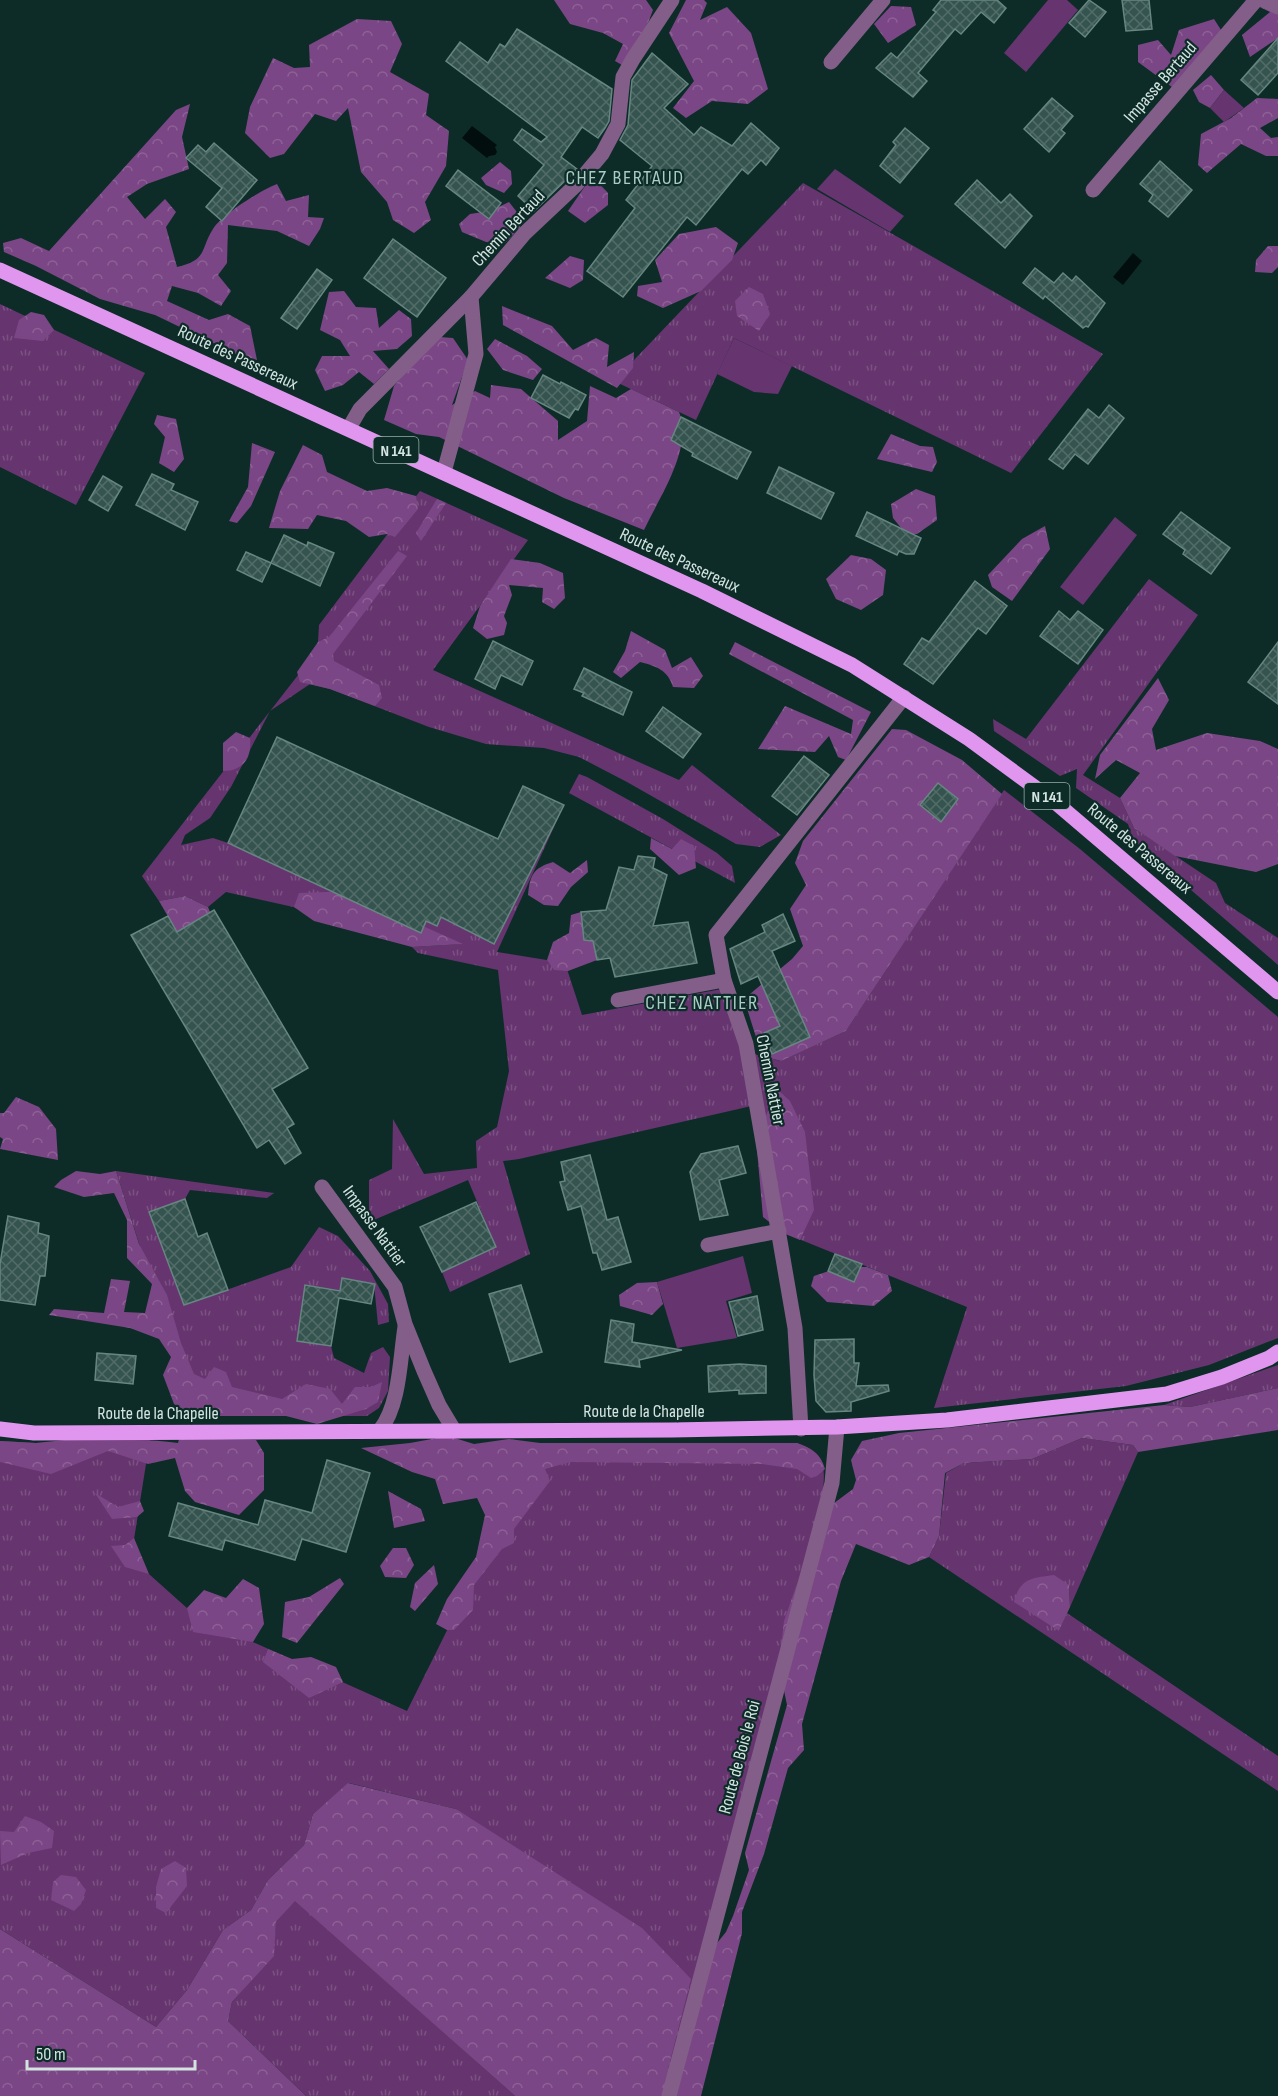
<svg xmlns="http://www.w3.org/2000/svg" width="1278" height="2096" font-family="'Sofia Sans Condensed',sans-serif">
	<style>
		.grass { fill: url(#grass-tufts) }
		.forest { fill: url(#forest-crowns) }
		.garden { fill: #66346f }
		.water { fill: #020e0d }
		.building { fill: url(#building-cross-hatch); stroke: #678682; stroke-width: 1.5 }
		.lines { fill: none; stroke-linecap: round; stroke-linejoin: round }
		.minor { stroke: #825e89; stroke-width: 15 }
		.major { stroke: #e095ef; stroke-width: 15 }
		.labels { text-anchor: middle; stroke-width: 4.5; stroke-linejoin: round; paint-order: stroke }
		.shield { fill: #0d2c28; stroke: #98adaa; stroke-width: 1.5 }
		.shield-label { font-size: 16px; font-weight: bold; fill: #d3e4e1 }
		.street-label { font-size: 18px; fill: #d3e4e1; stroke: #0d2c28 }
		.neighbourhood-label { font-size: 20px; letter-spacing: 1.5px; fill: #aaccc7; stroke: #0d2c28 }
	</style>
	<defs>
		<pattern id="grass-tufts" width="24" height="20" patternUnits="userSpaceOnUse" patternTransform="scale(1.5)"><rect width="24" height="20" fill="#66346f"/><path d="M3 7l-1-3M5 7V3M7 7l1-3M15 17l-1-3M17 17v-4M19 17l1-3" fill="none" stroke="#7b5183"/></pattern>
		<pattern id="forest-crowns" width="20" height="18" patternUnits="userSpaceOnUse" patternTransform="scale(1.5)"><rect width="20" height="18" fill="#7b4685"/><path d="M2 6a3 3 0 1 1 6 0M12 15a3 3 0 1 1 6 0" fill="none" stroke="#8d6196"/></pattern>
		<pattern id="building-cross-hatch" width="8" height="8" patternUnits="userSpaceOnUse" patternTransform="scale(1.5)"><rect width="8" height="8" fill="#36544f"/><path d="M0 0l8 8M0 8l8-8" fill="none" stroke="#526c68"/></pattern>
	</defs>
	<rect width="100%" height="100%" fill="#0d2c28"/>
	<g class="grass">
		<path d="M803,183L1103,354L1011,473L734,338L696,420L614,381Z"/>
		<path d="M0,304L145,373L76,505L0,467Z"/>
		<path d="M420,491L528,540L433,670L679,780L692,765L781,835L760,847L736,844L627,782L579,757L544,748L486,744L429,727L330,689L310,684L270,711L231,787L210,818L185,835L181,845L213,838L228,843L421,932L426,921L437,926L441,917L494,944L564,805L497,952L565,963L582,1015L727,988L747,1052L780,1061L846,1031L1004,790L1080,849L1278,1017V1338L1209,1365L1126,1386L934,1408L967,1307L779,1231L756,1105L519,1159L503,1161L530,1254L450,1292L442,1272L496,1247L468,1180L369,1222V1180L392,1169L393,1119L424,1174L477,1168L476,1141L497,1127L509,1071L498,970L418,953L412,947L460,944L226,892L208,907L185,896L159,901L142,876L309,661L318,642L319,625Z"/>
		<path d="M1149,579L1198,615L1083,775L1120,798L1134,828L1216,883L1225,903L1278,938V965L1133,840L1128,824L1076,788L1077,769L1060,776L994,731L993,719L1026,739Z"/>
		<path d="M579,774L587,777L663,819L717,853L732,866L735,883L569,793Z"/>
		<path d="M116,1171L274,1193L267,1198L190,1190L185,1199L149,1212L184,1305L291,1267L319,1227L338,1236L370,1271L388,1304L389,1322L378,1325L374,1284L343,1278L340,1291L305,1286L297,1341L331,1346L334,1358L364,1373L371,1353L383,1347L390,1357L388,1391L379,1408L367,1416H194Z"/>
		<path d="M1278,1365V1388L1190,1407L1164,1405Z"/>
		<path d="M1082,1438L1133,1445L1138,1452L1070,1607L1069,1585L1059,1631L1067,1613L1278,1756V1791L929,1557L939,1536L946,1473L964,1463L1032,1459Z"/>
		<path d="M150,1439L131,1558L197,1617L407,1711L540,1443H797C826,1453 825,1465 823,1492L676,2055L667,2072L456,1809L349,1783L313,1814L304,1845L268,1880L251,1910L223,1930L187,1990L156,2027L0,1929V1441L36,1443Z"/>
		<path d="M295,1900L515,2096H306L228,2021L232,2002L273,1956L276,1922Z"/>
	</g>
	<g class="forest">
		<path d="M554,0H646L653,10L648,23L622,65L615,61L623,44L603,33L570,24Z"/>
		<path d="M686,0H704L707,3L700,20L727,7L751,33L768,89L748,104L712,101L686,118L673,108L694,81L669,33Z"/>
		<path d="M1245,0H1278V38L1250,57L1242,35L1270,12Z"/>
		<path d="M891,6L911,7L916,25L888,43L874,24Z"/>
		<path d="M357,19L391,21L402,44L390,72L429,94L426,115L449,131L446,166L425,202L431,220L414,233L393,220L387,202L361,172L348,108L336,121L315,114L284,154L270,158L245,133L250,107L273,58L294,68L310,67L309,45Z"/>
		<path d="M1214,19L1228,41L1214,59L1172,87L1138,62V45L1158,40L1171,55L1179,30Z"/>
		<path d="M1211,75L1224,90L1210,108L1199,102L1193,90Z"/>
		<path d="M1257,98L1278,99V118L1260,128L1271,138L1278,137V156H1266L1241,144L1207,173L1198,165L1201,134L1231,118Z"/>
		<path d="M190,104L182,137L189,169L147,184L127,197L145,219L165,199L176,212L166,227L177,267C208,260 200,249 213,229C221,215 261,190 277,184L286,201L309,195L308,217L324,218L320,229L309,246L277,231L228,225L227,263L218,275L231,291L221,306L198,293L172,286L167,301L209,320L228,314L250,326L257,360L238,355L155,315L100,299L36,266L4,252L3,243L21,238L49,251L176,110Z"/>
		<path d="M500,162L511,171L512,184L504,193L486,185L481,178Z"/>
		<path d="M592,176L608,193V205L585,223L568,211Z"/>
		<path d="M509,202L520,216V228L505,243L486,242L462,232L459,224L470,214L490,211Z"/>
		<path d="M716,227L738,243L732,260L701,291L663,308L637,296L638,286L662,282L655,260L679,234Z"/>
		<path d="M1268,246H1278V267L1272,273L1255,272L1256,260Z"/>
		<path d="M570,256L584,260L583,280L570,288L545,278Z"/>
		<path d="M749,287L763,294L770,314L759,331L737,316L735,301Z"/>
		<path d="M344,291L356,307L376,308L379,328L399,310L411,319L412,336L397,349L373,351L389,369L374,384L359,372L343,385L325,391L315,370L322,356H350L340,340L320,330L329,292Z"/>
		<path d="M502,306L552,326L573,350L596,338L609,345L607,367L634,352L633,368L617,388L503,325Z"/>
		<path d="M31,312L44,315L54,330L43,341L14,338L19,320Z"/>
		<path d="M440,337L453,338L468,360L452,405L475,391L490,398L491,385L521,389L558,421V440L587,421L590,386L616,398L631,389L679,412C694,447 659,498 644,530L564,498L439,437L416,434L384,420L394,386L421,353Z"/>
		<path d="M495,339L527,356L542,369L533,380L503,370L487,349Z"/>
		<path d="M157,415L176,419L184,459L174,472L159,463L165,437L154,424Z"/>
		<path d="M891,434L920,446L933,447L937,462L932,472L877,459Z"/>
		<path d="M252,443L275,452L251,506L237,523L229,521L248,487Z"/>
		<path d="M303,445L322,455L327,472L367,491L387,488L416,496L418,509L395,537L387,534L369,537L346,521L317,515L308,529L269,528L280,491Z"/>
		<path d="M916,489L935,496L937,520L917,534H906L893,518L891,504Z"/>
		<path d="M437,499L446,503L421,541L416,533Z"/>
		<path d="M1045,526L1050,549L1012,601L992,587L988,575L1022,539Z"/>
		<path d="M398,551L407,556L333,654L334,661L379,685L382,698L375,706L330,689L300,682L297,672L318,642L329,637Z"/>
		<path d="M851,555L871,559L886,570L883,595L861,610L836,599L826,579Z"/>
		<path d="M511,559L540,563L563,573L565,598L554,609L542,602L543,588L509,585L512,595L504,616L507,623L504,635L487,639L473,628L480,606Z"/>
		<path d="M631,631L665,650L672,668L691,657L703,676L694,688L673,687C668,670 656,666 640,662L621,678L613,672L625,651Z"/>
		<path d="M735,642L871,712L846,760L838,757L829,736L815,752L758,749L785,706L851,734L853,720L729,654Z"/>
		<path d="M1158,678L1169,700L1152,729L1156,750L1207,733L1260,741L1278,749V864L1256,872L1175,856L1134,828L1120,798L1140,773L1116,760L1095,779L1100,755Z"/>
		<path d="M892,729L906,730L962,760L1002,794L846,1031L781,1061L762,1056L744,999L792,959L803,946L790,909L806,885L795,863L803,841Z"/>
		<path d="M236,732L250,738C252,757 244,771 223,771V743Z"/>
		<path d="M651,838L672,849L681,839L694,846L696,868L679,875L650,849Z"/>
		<path d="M587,860L588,872L571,887L558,906L544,905L528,895C530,875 533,868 553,862L570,873Z"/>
		<path d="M355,891L385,909L463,944L412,947L314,921L294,907L299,893Z"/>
		<path d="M185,896L208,907L210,912L177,932L159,901Z"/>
		<path d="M581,912L584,940L593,941L597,960L568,971L554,970L547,960L553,942L569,933L571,915Z"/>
		<path d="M772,1087L778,1090L790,1101L805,1132L814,1210L800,1240L783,1233L763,1217L756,1139L768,1111Z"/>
		<path d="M16,1097L39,1107L56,1129L58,1160L0,1149L3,1139L0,1137V1113H4Z"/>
		<path d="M76,1171L100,1174L116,1171L139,1244L167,1295L181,1343L194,1374L205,1379L214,1367L226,1372L232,1387L282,1399L306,1384L330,1389L342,1404L355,1387H371L382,1382L378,1402L366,1409L317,1424L286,1416H194L174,1404L163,1375L171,1357L159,1339L130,1328L49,1315L54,1309L104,1313L111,1279L130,1281L124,1312L145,1313L152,1284L127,1258V1220L114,1193L84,1197L54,1187L61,1180Z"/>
		<path d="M841,1267H867L888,1275L892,1291L874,1306L827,1302L811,1286L814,1276Z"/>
		<path d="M657,1282L663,1304L652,1315L620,1306L619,1295L637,1283Z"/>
		<path d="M1278,1388V1430L1138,1452L1133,1445L1082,1438L1032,1459L964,1463L945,1473L939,1536L929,1557L909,1565L856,1544L841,1581L802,1724L804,1750L788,1768L764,1854L742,1912V1933L701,2096H515L295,1901L276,1922L274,1956L232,2002L228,2021L306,2096H0V1929L156,2027L187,1990L223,1930L251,1910L268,1880L304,1845L313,1814L348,1783L456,1809L642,1928L691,1979L668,2069L676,2055L700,1964L726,1932L733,1916L749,1870L745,1853L787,1705L779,1666L784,1621L811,1544L818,1515L853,1489L856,1480L851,1460L862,1441L899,1433L1164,1405L1190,1407Z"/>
		<path d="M448,1436L474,1444L509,1439L540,1443H797C811,1448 821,1454 825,1469L817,1476L811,1478L797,1469L762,1464L570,1462L545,1469L550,1481L514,1529V1543L502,1549L474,1585L473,1610L454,1630H447L436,1624L447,1599L476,1557L485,1515L477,1498L443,1504L435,1479L412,1472L361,1448L410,1443Z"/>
		<path d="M93,1437C122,1440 150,1439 178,1443L179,1439L256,1440L264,1453V1490L239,1515L195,1502L185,1491L175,1458L148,1464L108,1451L51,1474L0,1462V1441L36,1443Z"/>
		<path d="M388,1491L421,1509L425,1521L394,1528Z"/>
		<path d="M95,1493L118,1507L140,1501L144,1511L137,1517L112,1519Z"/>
		<path d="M134,1538L149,1574L125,1567L111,1546L125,1545Z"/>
		<path d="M393,1548H406L414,1565L406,1578L385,1577L380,1566Z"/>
		<path d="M434,1565L438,1584L415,1611L410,1607L415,1583Z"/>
		<path d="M1054,1575L1069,1585L1070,1607L1059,1631L1014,1602C1020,1578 1032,1578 1054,1575Z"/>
		<path d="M340,1578L344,1584L297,1643L282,1637L285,1602L309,1597Z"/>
		<path d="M243,1579L259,1588L264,1624L253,1642L193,1632L187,1608L204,1590L226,1598Z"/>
		<path d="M268,1649L292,1659L311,1657L336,1667L343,1682L309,1698L263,1662Z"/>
		<path d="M25,1816L41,1822L54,1831L52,1848L28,1853L1,1865L0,1831L14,1832Z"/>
		<path d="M175,1861L186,1868L187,1886L166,1913L156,1908V1887L161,1869Z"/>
		<path d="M61,1875L76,1877L86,1890L81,1904L74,1911L51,1900L53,1882Z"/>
	</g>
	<g class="garden">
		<path d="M1048,0H1067L1078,10L1026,72L1004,53Z"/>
		<path d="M1224,90L1244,108L1224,122L1210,108Z"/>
		<path d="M835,169L904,216L890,232L817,189Z"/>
		<path d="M734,338L792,366L778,394L754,392L717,374Z"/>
		<path d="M1115,517L1137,535L1083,605L1060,587Z"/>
		<path d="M743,1256L752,1293L726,1301L737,1338L677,1348L657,1282Z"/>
	</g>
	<g class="water">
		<path d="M472,126L497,145L495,147L497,152L495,155L489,156L487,158L462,138Z"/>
		<path d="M1133,253L1142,261L1123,285L1113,277Z"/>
	</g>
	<g class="building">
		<path d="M941,0H997L1006,8L994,23L981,12L961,34L955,29L918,73L927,81L913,97L876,68L891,53L897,58L936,12L933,10Z"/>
		<path d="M1089,0L1106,12L1085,37L1069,23Z"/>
		<path d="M1122,0H1149L1152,29L1126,31Z"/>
		<path d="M517,29L612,89L609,121L605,128L598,138L582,127L561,157L577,169L534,211L518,196L544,165L514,140L522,129L541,142L547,137L446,61L460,42L488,63L500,44L505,47Z"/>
		<path d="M1278,38V73L1258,95L1241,80Z"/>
		<path d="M652,53L688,84L664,108L694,135L701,127L732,146L751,123L779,148L766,165L761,160L748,174L742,169L696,225L687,217L623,297L587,271L635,208L626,200L652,166L620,140L628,125L632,80Z"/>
		<path d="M1052,98L1073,116L1061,130L1065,133L1049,152L1024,129Z"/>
		<path d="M905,128L929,148L900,183L880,166L896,145L893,142Z"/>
		<path d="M214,143L257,180L222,221L206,207L222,188L186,158L198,145L206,152Z"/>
		<path d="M1160,161L1192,190L1168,217L1149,201L1153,195L1140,184Z"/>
		<path d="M458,170L501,203L489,219L446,186Z"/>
		<path d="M977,180L1001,203L1010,194L1032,216L1005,248L955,204Z"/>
		<path d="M393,239L446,278L417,317L364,278Z"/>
		<path d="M1035,268L1054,283L1063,273L1072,281L1076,276L1105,303L1088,327L1086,326L1083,328L1045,296L1043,299L1023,283Z"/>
		<path d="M317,269L332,280L297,329L281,318Z"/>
		<path d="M543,375L560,384L561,382L586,395L578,410L575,409L569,418L531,398Z"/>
		<path d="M1109,405L1124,418L1088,464L1075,454L1063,469L1049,459L1088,409L1099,418Z"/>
		<path d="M681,417L751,452L737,479L692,456L693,453L671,440Z"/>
		<path d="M779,467L834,493L821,519L767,493Z"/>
		<path d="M152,474L174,484L171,490L198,502L185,530L136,505Z"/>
		<path d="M103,476L122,487L108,511L89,500Z"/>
		<path d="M867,512L921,538L914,554H906L899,551L897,555L856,536Z"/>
		<path d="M1181,512L1230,548L1211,574L1183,554L1185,550L1163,534Z"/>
		<path d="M284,535L307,546L308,542L334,553L320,586L271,563Z"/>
		<path d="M246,552L271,563L262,582L237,570Z"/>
		<path d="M975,581L1007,606L986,634L978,628L933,684L904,664L922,638L929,642Z"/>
		<path d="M1059,611L1070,620L1078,611L1103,630L1078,664L1040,636Z"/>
		<path d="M493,641L533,661L522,685L501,675L495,689L475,679Z"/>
		<path d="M1278,642V704L1248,682Z"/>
		<path d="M584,668L632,692L623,715L582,696L584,693L574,689Z"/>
		<path d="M663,707L701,734L683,758L646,731Z"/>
		<path d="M277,737L498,839L523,786L564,805L494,944L441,917L437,926L426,921L421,933L228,843Z"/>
		<path d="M804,756L829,775L797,815L772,796Z"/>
		<path d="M938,783L958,799L941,822L920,805Z"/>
		<path d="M638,856L655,858L653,868L667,875L653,926L688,922L697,963L615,977L610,958L597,960L593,941L584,940L581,912L606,910L619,867L634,870Z"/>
		<path d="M214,910L308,1068L272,1089L294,1124L287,1128L301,1153L285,1164L269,1140L257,1148L131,935L168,916L177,932Z"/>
		<path d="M783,914L795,941L772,951L810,1037L772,1054L764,1033L780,1026L758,976L741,984L730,949L765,932L762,925Z"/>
		<path d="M738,1146L746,1173L719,1180L728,1215L700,1220L690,1172L701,1154Z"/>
		<path d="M590,1155L607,1220L618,1217L631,1262L602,1270L597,1253H593L581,1206L568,1210L560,1182L565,1181L561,1162Z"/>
		<path d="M185,1199L198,1237L207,1233L228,1290L184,1305L149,1212Z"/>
		<path d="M476,1202L496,1247L442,1272L420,1227Z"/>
		<path d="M8,1216L39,1223L38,1233L49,1236L45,1276H40L35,1305L0,1300V1264Z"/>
		<path d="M835,1254L862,1264L854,1282L828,1271Z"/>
		<path d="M342,1278L375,1284L371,1304L339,1298L331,1346L297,1341L305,1285L340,1291Z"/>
		<path d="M521,1285L542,1352L510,1362L489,1294Z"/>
		<path d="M757,1296L763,1330L738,1336L729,1302Z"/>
		<path d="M611,1320L634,1324L632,1342L682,1350L639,1360L640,1367L605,1362Z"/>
		<path d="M854,1339V1363H859L856,1386L888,1385L889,1391L851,1402V1411L826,1412L816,1401L814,1375L815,1340Z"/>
		<path d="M97,1353L136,1356L133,1384L95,1380Z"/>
		<path d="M740,1364L766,1366V1393L739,1394V1390L709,1392L708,1366Z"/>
		<path d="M327,1460L370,1473L346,1552L302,1539L295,1560L225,1540L222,1550L169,1536L178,1503L258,1525L265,1500L312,1513Z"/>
	</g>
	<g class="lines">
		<g class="minor">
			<path d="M1264,0L1278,7"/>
			<path d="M831,62L883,0"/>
			<path d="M1093,190L1256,0"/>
			<path d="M349,428L360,409L471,297L525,233L576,185L602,154L618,124L623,77L633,59L672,0"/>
			<path d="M444,472L476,354L471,297"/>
			<path d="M618,1000L724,980"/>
			<path d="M322,1187L395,1287L405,1324L424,1371L439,1405L454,1430"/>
			<path d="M708,1245L779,1231"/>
			<path d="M801,1429L795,1328L746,1044L724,980L716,935L904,697"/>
			<path d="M380,1430C400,1405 400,1358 405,1327"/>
			<path d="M669,2096L832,1483L837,1427"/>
		</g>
		<g class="major">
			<path d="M0,270L702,591L852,665L969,739L1055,802L1278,992"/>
			<path d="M0,1429L34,1433L672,1430L837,1427L947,1420L1167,1394L1222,1377L1269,1358L1278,1352"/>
		</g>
	</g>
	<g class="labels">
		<g class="shield">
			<rect x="373.5" y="437" width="45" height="26" rx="4.5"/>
			<rect x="1024.5" y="783" width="45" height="26" rx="4.5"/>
		</g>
		<g class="shield-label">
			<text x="396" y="456">N 141</text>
			<text x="1047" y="802">N 141</text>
		</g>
		<g class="street-label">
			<text transform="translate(1160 82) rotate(-49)" y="6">Impasse Bertaud</text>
			<text transform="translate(508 228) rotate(-47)" y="6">Chemin Bertaud</text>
			<text transform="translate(238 357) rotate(25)" y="6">Route des Passereaux</text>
			<text transform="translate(680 560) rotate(25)" y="6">Route des Passereaux</text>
			<text transform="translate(1140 848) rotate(40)" y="6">Route des Passereaux</text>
			<text transform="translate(771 1080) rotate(79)" y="6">Chemin Nattier</text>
			<text transform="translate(375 1226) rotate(54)" y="6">Impasse Nattier</text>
			<text x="644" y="1417">Route de la Chapelle</text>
			<text x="158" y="1419">Route de la Chapelle</text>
			<text transform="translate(739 1757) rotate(-75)" y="6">Route de Bois le Roi</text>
		</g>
		<g class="neighbourhood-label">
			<text x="625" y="184">CHEZ BERTAUD</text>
			<text x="702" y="1009">CHEZ NATTIER</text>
		</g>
	</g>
	<path d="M27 2060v9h168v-9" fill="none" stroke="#d3e4e1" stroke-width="3"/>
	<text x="36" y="2060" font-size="18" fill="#d3e4e1" stroke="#0d2c28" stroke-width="4.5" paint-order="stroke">50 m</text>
</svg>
